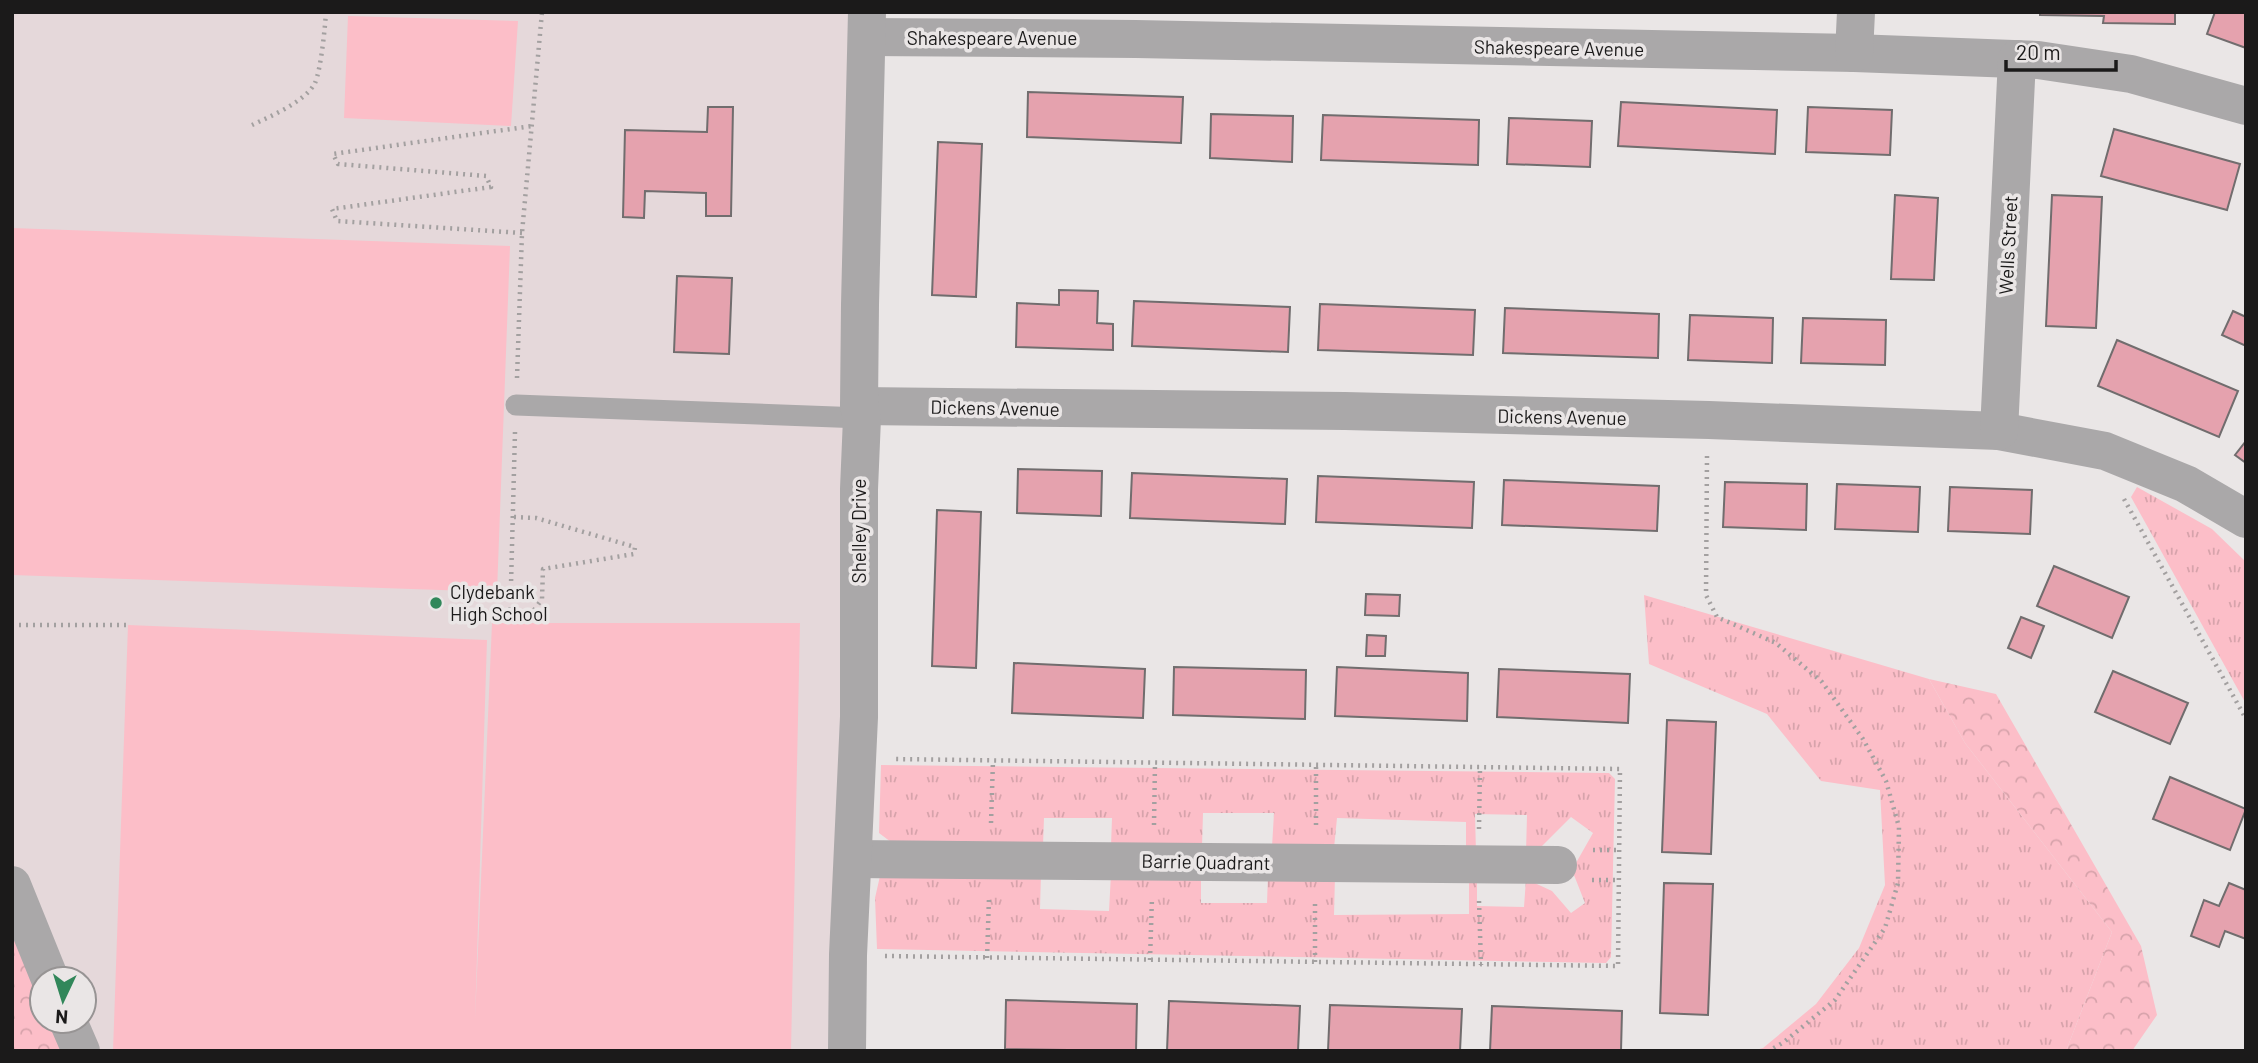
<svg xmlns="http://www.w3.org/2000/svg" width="2258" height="1063" font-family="Barlow,sans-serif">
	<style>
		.built { fill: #e5d8da }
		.grass { fill: url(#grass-tufts) }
		.forest { fill: url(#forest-crowns) }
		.garden { fill: #fcbec8 }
		.building { fill: #e5a2ae; stroke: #716d6e; stroke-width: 2 }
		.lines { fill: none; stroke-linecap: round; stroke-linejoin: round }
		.path { stroke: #a3a0a0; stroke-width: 4.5; stroke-dasharray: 2 5; stroke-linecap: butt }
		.lane { stroke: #aaa8a9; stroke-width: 21 }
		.street { stroke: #aaa8a9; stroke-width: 38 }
		.poi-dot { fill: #31875a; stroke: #eae6e6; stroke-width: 2.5 }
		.labels { text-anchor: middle; stroke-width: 7; stroke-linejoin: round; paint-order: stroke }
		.street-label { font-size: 19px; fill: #1b1a1a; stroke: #eae6e6 }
		.poi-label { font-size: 19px; fill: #1b1a1a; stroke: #eae6e6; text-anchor: start }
	</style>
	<defs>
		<pattern id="grass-tufts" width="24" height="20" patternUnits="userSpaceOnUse" patternTransform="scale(1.75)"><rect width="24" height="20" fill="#fcbec8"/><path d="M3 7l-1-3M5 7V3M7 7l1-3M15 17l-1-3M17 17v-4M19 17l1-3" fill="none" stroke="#d7a3ab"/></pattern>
		<pattern id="forest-crowns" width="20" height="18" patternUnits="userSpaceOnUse" patternTransform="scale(1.75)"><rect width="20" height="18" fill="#fcbec8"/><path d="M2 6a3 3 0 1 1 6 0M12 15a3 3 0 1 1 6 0" fill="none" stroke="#d7a3ab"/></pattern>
	</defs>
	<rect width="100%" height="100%" fill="#eae6e6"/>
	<path class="built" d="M12,12H867L847,1051H81L84,979H50L12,885Z"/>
	<g class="grass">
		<path d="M2137,487L2212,529L2246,562V704L2131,497Z"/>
		<path d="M1644,595L1929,679L1965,743L2112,932L2066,1051H1752L1763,1048L1816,1004L1859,948L1885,885L1880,790L1821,781L1767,714L1649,664Z"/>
		<path d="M881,765L1609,773L1615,779L1611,957L1606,963L877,949L875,898L880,876L1041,873L1040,909L1109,911L1111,874L1201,875V903H1267L1268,875L1335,876L1334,915L1469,914V878H1477V906L1524,907L1526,879L1552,891L1571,913L1585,903L1572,870L1593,833L1571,817L1542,846L1526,852L1527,815L1475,814L1476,853L1466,851V822L1337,818L1334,848L1272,847L1274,813H1203L1202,847L1111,846L1112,818H1044L1043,845L891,842L879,833Z"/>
	</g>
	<g class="forest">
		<path d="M1929,679L1996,694L2141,946L2157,1015L2132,1051H2066L2112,932L1965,743Z"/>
		<path d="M12,915L42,979V1021H68L81,1051H12Z"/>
	</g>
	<g class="garden">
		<path d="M348,16L518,21L511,126L344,118Z"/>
		<path d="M12,228L510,246L497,592L12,575Z"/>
		<path d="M492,623H800L791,1051H113L128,625L487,640L475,1020Z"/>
	</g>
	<g class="building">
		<path d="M2040,12H2175V24L2103,23L2104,16L2040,15Z"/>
		<path d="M2215,12H2246V48L2207,34Z"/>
		<path d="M1028,92L1183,97L1181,143L1027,137Z"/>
		<path d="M1621,102L1777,110L1775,154L1618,146Z"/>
		<path d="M708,107H733L731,216H706V193L645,191L644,218L623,217L625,130L707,132Z"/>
		<path d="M1808,107L1892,110L1890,155L1806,152Z"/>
		<path d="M1211,114L1293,116L1292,162L1210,158Z"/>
		<path d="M1323,115L1479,120L1478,165L1321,160Z"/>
		<path d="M1509,118L1592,121L1590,167L1507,164Z"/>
		<path d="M2114,129L2240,164L2227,210L2101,176Z"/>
		<path d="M938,142L982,144L976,297L932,295Z"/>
		<path d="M1895,195L1938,198L1934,280L1891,279Z"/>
		<path d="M2052,195L2102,197L2096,328L2046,326Z"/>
		<path d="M677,276L732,278L729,354L674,352Z"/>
		<path d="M1059,290L1098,291L1097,323L1113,324V350L1016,347L1017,303L1059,305Z"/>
		<path d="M1134,301L1290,307L1288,352L1132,346Z"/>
		<path d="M1320,304L1475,310L1473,355L1318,350Z"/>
		<path d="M1505,308L1659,314L1658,358L1503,353Z"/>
		<path d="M2233,311L2246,317V346L2222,335Z"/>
		<path d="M1690,315L1773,318L1772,363L1688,360Z"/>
		<path d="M1803,318L1886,320L1885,365L1801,363Z"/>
		<path d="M2117,340L2238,391L2219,437L2098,386Z"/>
		<path d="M2246,441V463L2235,455Z"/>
		<path d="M1018,469L1102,471L1101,516L1017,513Z"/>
		<path d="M1132,473L1287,479L1285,524L1130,518Z"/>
		<path d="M1318,476L1474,482L1472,528L1316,522Z"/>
		<path d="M1504,480L1659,486L1657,531L1502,525Z"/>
		<path d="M1725,482L1807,484L1806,530L1723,527Z"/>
		<path d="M1837,484L1920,487L1918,532L1835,529Z"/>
		<path d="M1950,487L2032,490L2030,534L1948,531Z"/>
		<path d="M937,510L981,512L976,668L932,666Z"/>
		<path d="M2054,566L2129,597L2112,638L2037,606Z"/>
		<path d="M1366,594L1400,595L1399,616L1365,615Z"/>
		<path d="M2021,617L2044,626L2031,658L2008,648Z"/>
		<path d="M1367,635L1386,636L1385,656H1366Z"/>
		<path d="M1014,663L1145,669L1143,718L1012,713Z"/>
		<path d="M1174,667L1306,670L1305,719L1173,715Z"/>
		<path d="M1337,667L1468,673L1467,721L1335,716Z"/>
		<path d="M1499,669L1630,674L1628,723L1497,717Z"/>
		<path d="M2113,671L2188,703L2170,744L2095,712Z"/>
		<path d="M1667,720L1716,722L1711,854L1662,852Z"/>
		<path d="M2170,777L2246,809L2230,850L2153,819Z"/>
		<path d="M1664,883L1713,884L1708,1015L1660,1013Z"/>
		<path d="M2229,883L2246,890V939L2225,931L2219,947L2191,936L2204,900L2219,906Z"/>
		<path d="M1006,1000L1137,1004L1136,1051L1005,1049Z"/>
		<path d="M1169,1001L1300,1006L1298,1051H1167Z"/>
		<path d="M1330,1005L1462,1009L1460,1051H1328Z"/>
		<path d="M1492,1006L1622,1011L1621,1051H1490Z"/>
	</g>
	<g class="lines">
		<g class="path">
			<path d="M252,125C271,116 305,102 315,83C321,69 325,28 326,12"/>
			<path d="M522,233L337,221L332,209L491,187L486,176L338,164L333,154L532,126"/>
			<path d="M517,378L522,233L542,12"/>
			<path d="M1707,456L1706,595L1717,617L1776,643L1822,682L1863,739L1886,781L1899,827L1898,883L1885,928L1835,1000L1784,1042L1769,1051"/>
			<path d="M2124,499L2246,719"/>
			<path d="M514,517L536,518L635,547L634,554L543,569L542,599L524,624"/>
			<path d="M510,623L515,432"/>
			<path d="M12,625H128"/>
			<path d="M991,823L993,761"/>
			<path d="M1154,825L1155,763"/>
			<path d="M1316,825V765"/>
			<path d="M1479,829L1480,767"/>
			<path d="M1593,850H1619"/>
			<path d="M1592,880H1619"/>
			<path d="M1479,901L1481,965"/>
			<path d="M885,956L1618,966L1620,769L894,759"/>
			<path d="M987,958L989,898"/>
			<path d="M1150,960L1152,897"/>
			<path d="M1315,962V900"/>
		</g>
		<path class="lane" d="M516,405L862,418"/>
		<g class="street">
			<path d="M867,37L1136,39L1854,53L2038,60L2131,74L2246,106"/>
			<path d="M1854,53L1856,12"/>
			<path d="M859,406L1345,411L1709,420L1999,431L2105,451L2186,484L2246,519"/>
			<path d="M1999,431L2017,59"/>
			<path d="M853,859L1558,865"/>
			<path d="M12,885L50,979"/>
			<path d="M68,1021L81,1051"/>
			<path d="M847,1051L848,955L859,717V489L862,418L859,406L860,305L867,12"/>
		</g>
	</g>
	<circle class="poi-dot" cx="436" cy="603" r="7"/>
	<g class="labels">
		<g class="street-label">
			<text x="992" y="45">Shakespeare Avenue</text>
			<text transform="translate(1559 48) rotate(1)" y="7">Shakespeare Avenue</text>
			<text transform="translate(2008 245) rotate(-87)" y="7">Wells Street</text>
			<text transform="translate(995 408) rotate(1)" y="7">Dickens Avenue</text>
			<text transform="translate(1562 417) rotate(1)" y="7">Dickens Avenue</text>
			<text transform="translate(859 531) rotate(-90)" y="7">Shelley Drive</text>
			<text transform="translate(1206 862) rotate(1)" y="7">Barrie Quadrant</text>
		</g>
		<g class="poi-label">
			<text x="450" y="599">Clydebank<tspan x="450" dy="22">High School</tspan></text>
		</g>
	</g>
	<rect width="2258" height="1063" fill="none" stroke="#1b1a1a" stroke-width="28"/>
	<g transform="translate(63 1000) rotate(184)"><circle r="33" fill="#eae6e6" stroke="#979494" stroke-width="2"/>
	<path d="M0-5L12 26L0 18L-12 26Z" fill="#31875a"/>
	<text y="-10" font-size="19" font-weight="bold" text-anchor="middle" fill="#1b1a1a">N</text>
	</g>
	<path d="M2006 60v10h110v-10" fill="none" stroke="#1b1a1a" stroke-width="3.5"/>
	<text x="2016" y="60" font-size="21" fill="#1b1a1a" stroke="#eae6e6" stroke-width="5" paint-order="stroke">20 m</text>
</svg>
